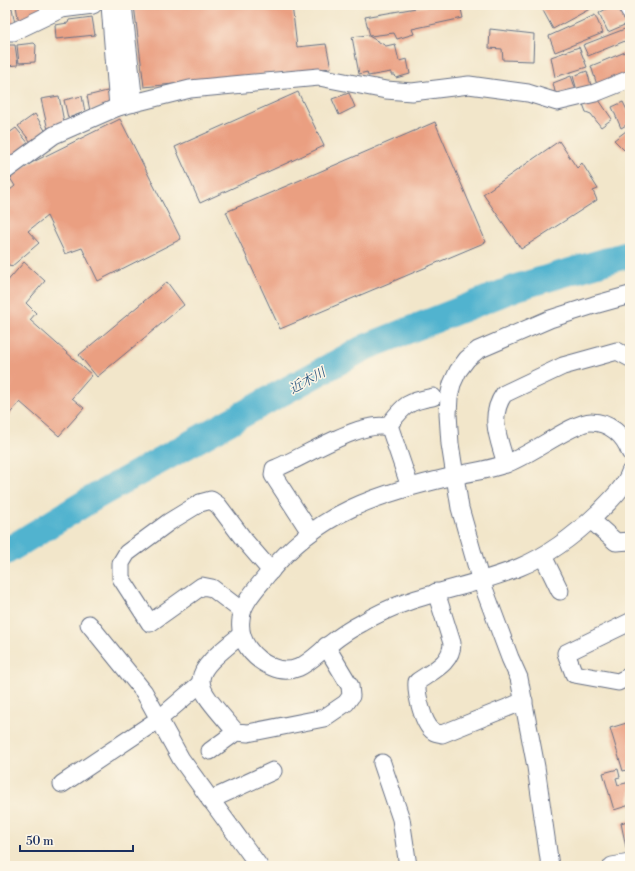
<svg xmlns="http://www.w3.org/2000/svg" width="635" height="871" font-family="'Libre Bodoni','Noto Serif JP',serif">
	<style>
		.lines { fill: none; stroke-linecap: round; stroke-linejoin: round }
		.river { stroke: #51b3cf; stroke-width: 27 }
		.building { fill: #ea9f81 }
		.street-casing { stroke: #666f84; stroke-width: 19 }
		.street { stroke: #fff; stroke-width: 17 }
		.labels { text-anchor: middle; stroke-width: 3; stroke-linejoin: round; paint-order: stroke }
		.water-label { font-size: 13px; font-style: italic; fill: #2b5780; stroke: #fcf5e5 }
	</style>
	<rect width="100%" height="100%" fill="#fcf5e5"/>
	<filter id="ink" filterUnits="userSpaceOnUse"><feTurbulence type="fractalNoise" baseFrequency=".025" numOctaves="2"/><feDisplacementMap in="SourceGraphic" scale="8" xChannelSelector="R" yChannelSelector="G"/><feConvolveMatrix kernelMatrix="1 2 1 2 8 2 1 2 1" color-interpolation-filters="sRGB"/></filter>
	<filter id="wash" filterUnits="userSpaceOnUse"><feTurbulence type="fractalNoise" baseFrequency=".012" numOctaves="4" result="noise"/><feDisplacementMap in="SourceGraphic" scale="16" xChannelSelector="R" yChannelSelector="G"/><feGaussianBlur stdDeviation="0.9" result="paint"/><feColorMatrix in="noise" values="0 0 0 0 0 0 0 0 0 0 0 0 0 0 0 0 0 1.4 0 .05"/><feComposite in="paint" operator="in"/></filter>
	<g filter="url(#wash)">
		<rect width="100%" height="100%" fill="#f2e6ca"/>
		<g class="lines">
			<path class="river" d="M5,552L95,497L272,398L366,347L518,287L630,254"/>
		</g>
		<g id="blocks">
			<g class="building">
				<path d="M22,5H40L43,11L19,23L16,6Z"/>
				<path d="M134,5H292L297,47L326,44L331,68L144,87Z"/>
				<path d="M433,5H460L463,18L412,29L414,34L397,39L394,33L370,36L365,17Z"/>
				<path d="M540,5H597L553,29Z"/>
				<path d="M613,5H619L629,23L608,32L599,13Z"/>
				<path d="M5,7L12,8L15,24H5Z"/>
				<path d="M595,15L603,33L555,52L549,36Z"/>
				<path d="M92,17L95,35L56,39L55,25L68,23L69,20Z"/>
				<path d="M630,27V39L588,56L583,45Z"/>
				<path d="M490,29L534,34L533,61L503,60L502,49L489,48Z"/>
				<path d="M367,35L386,46L395,44L399,61L407,59L410,74L396,78L395,75H391V72L368,76L367,72L359,74L352,37Z"/>
				<path d="M34,43L36,45L35,62L19,63L17,45Z"/>
				<path d="M7,45H15L18,65L5,66V49Z"/>
				<path d="M579,47L587,67L555,77L551,57Z"/>
				<path d="M630,50V76L598,88L591,66Z"/>
				<path d="M587,71L592,89L578,94L573,76Z"/>
				<path d="M571,76L576,90L556,96L553,83Z"/>
				<path d="M107,91L111,104L90,111L87,96Z"/>
				<path d="M298,92L324,146L200,203L175,147Z"/>
				<path d="M349,93L355,107L339,115L332,99Z"/>
				<path d="M59,96L64,122L48,130L41,99Z"/>
				<path d="M82,96L85,112L68,118L64,100Z"/>
				<path d="M599,100L612,119L601,127L591,114L586,112L583,104Z"/>
				<path d="M623,102L630,116V123L621,128L612,107Z"/>
				<path d="M35,114L46,132L31,142L18,126Z"/>
				<path d="M120,119L181,239L98,281L82,248L65,254L47,216L28,231L39,243L11,267L5,260V194L15,186L10,178L25,166Z"/>
				<path d="M435,122L486,242L280,329L226,212Z"/>
				<path d="M16,128L29,144L5,163V136Z"/>
				<path d="M630,128V145L624,150L614,140Z"/>
				<path d="M559,141L577,168L582,163L598,189L593,191L597,200L521,249L483,194Z"/>
				<path d="M24,262L45,281L26,303L36,313L30,320L92,375L72,398L84,408L59,436L20,402L5,419V284Z"/>
				<path d="M167,282L184,305L97,377L79,355Z"/>
				<path d="M630,722V769L623,771L610,728Z"/>
				<path d="M618,769L620,777L616,778L618,785L630,782V799H628L630,805L614,810L603,773Z"/>
				<path d="M630,820V857H628L621,823Z"/>
			</g>
		</g>
	</g>
	<g filter="url(#ink)">
		<use href="#blocks" fill-opacity="0" stroke="#666f84" stroke-width="1"/>
		<g class="lines">
			<g class="street-casing">
				<g id="street">
					<path d="M110,5L118,107"/>
					<path d="M123,5L134,103"/>
					<path d="M626,5L630,12"/>
					<path d="M5,32H13L61,9L93,5"/>
					<path d="M5,171L54,135L118,107L190,89L319,77L386,90L412,92L469,85L528,93L557,102L595,93L630,79"/>
					<path d="M387,427C404,406 405,402 433,397"/>
					<path d="M630,452C624,435 609,422 591,422C573,422 528,457 505,464C489,470 471,472 454,476C378,494 319,511 268,574C258,587 242,602 241,619C238,641 253,659 272,667C297,678 312,658 330,644C340,636 350,629 362,623C410,593 468,589 520,567C549,555 575,535 598,513C609,502 625,487 630,472"/>
					<path d="M506,464C499,439 488,417 504,394L563,366L617,351L630,358"/>
					<path d="M591,520L616,542L630,541"/>
					<path d="M310,532L273,475L274,469C301,459 365,417 390,428L410,487"/>
					<path d="M543,556L560,591"/>
					<path d="M436,592L452,643C452,663 432,671 417,682C416,694 423,724 433,731C435,733 439,733 442,734L524,701"/>
					<path d="M242,611L212,588L202,586L150,623L121,578V563L127,553L169,522L200,503L211,500L218,505L245,541L271,571"/>
					<path d="M630,622L566,653L574,674L618,682L630,676"/>
					<path d="M89,624L144,692L181,759L259,866"/>
					<path d="M241,635C186,679 191,680 236,732L248,733L324,718L346,703L351,696L350,686L326,646"/>
					<path d="M210,751L236,732"/>
					<path d="M382,763L401,819L408,866"/>
					<path d="M62,784L159,719L201,683"/>
					<path d="M210,800L273,771"/>
					<path d="M550,866L536,767L519,678L510,658L479,575L460,508L450,444L448,414L449,397L452,384L458,371L467,359L478,350L550,319L594,305L630,295"/>
					<path d="M612,866L630,863"/>
				</g>
			</g>
			<use href="#street" class="street"/>
		</g>
	</g>
	<g class="labels">
		<g class="water-label">
			<text transform="translate(307 380) rotate(-29)" y="5">近木川</text>
		</g>
	</g>
	<rect width="635" height="871" fill="none" stroke="#fcf5e5" stroke-width="20"/>
	<path d="M20 845v6h113v-6" fill="none" stroke="#1b2f5e" stroke-width="2"/>
	<text x="26" y="845" font-size="12" fill="#1b2f5e" stroke="#fcf5e5" stroke-width="3" paint-order="stroke">50 m</text>
</svg>
